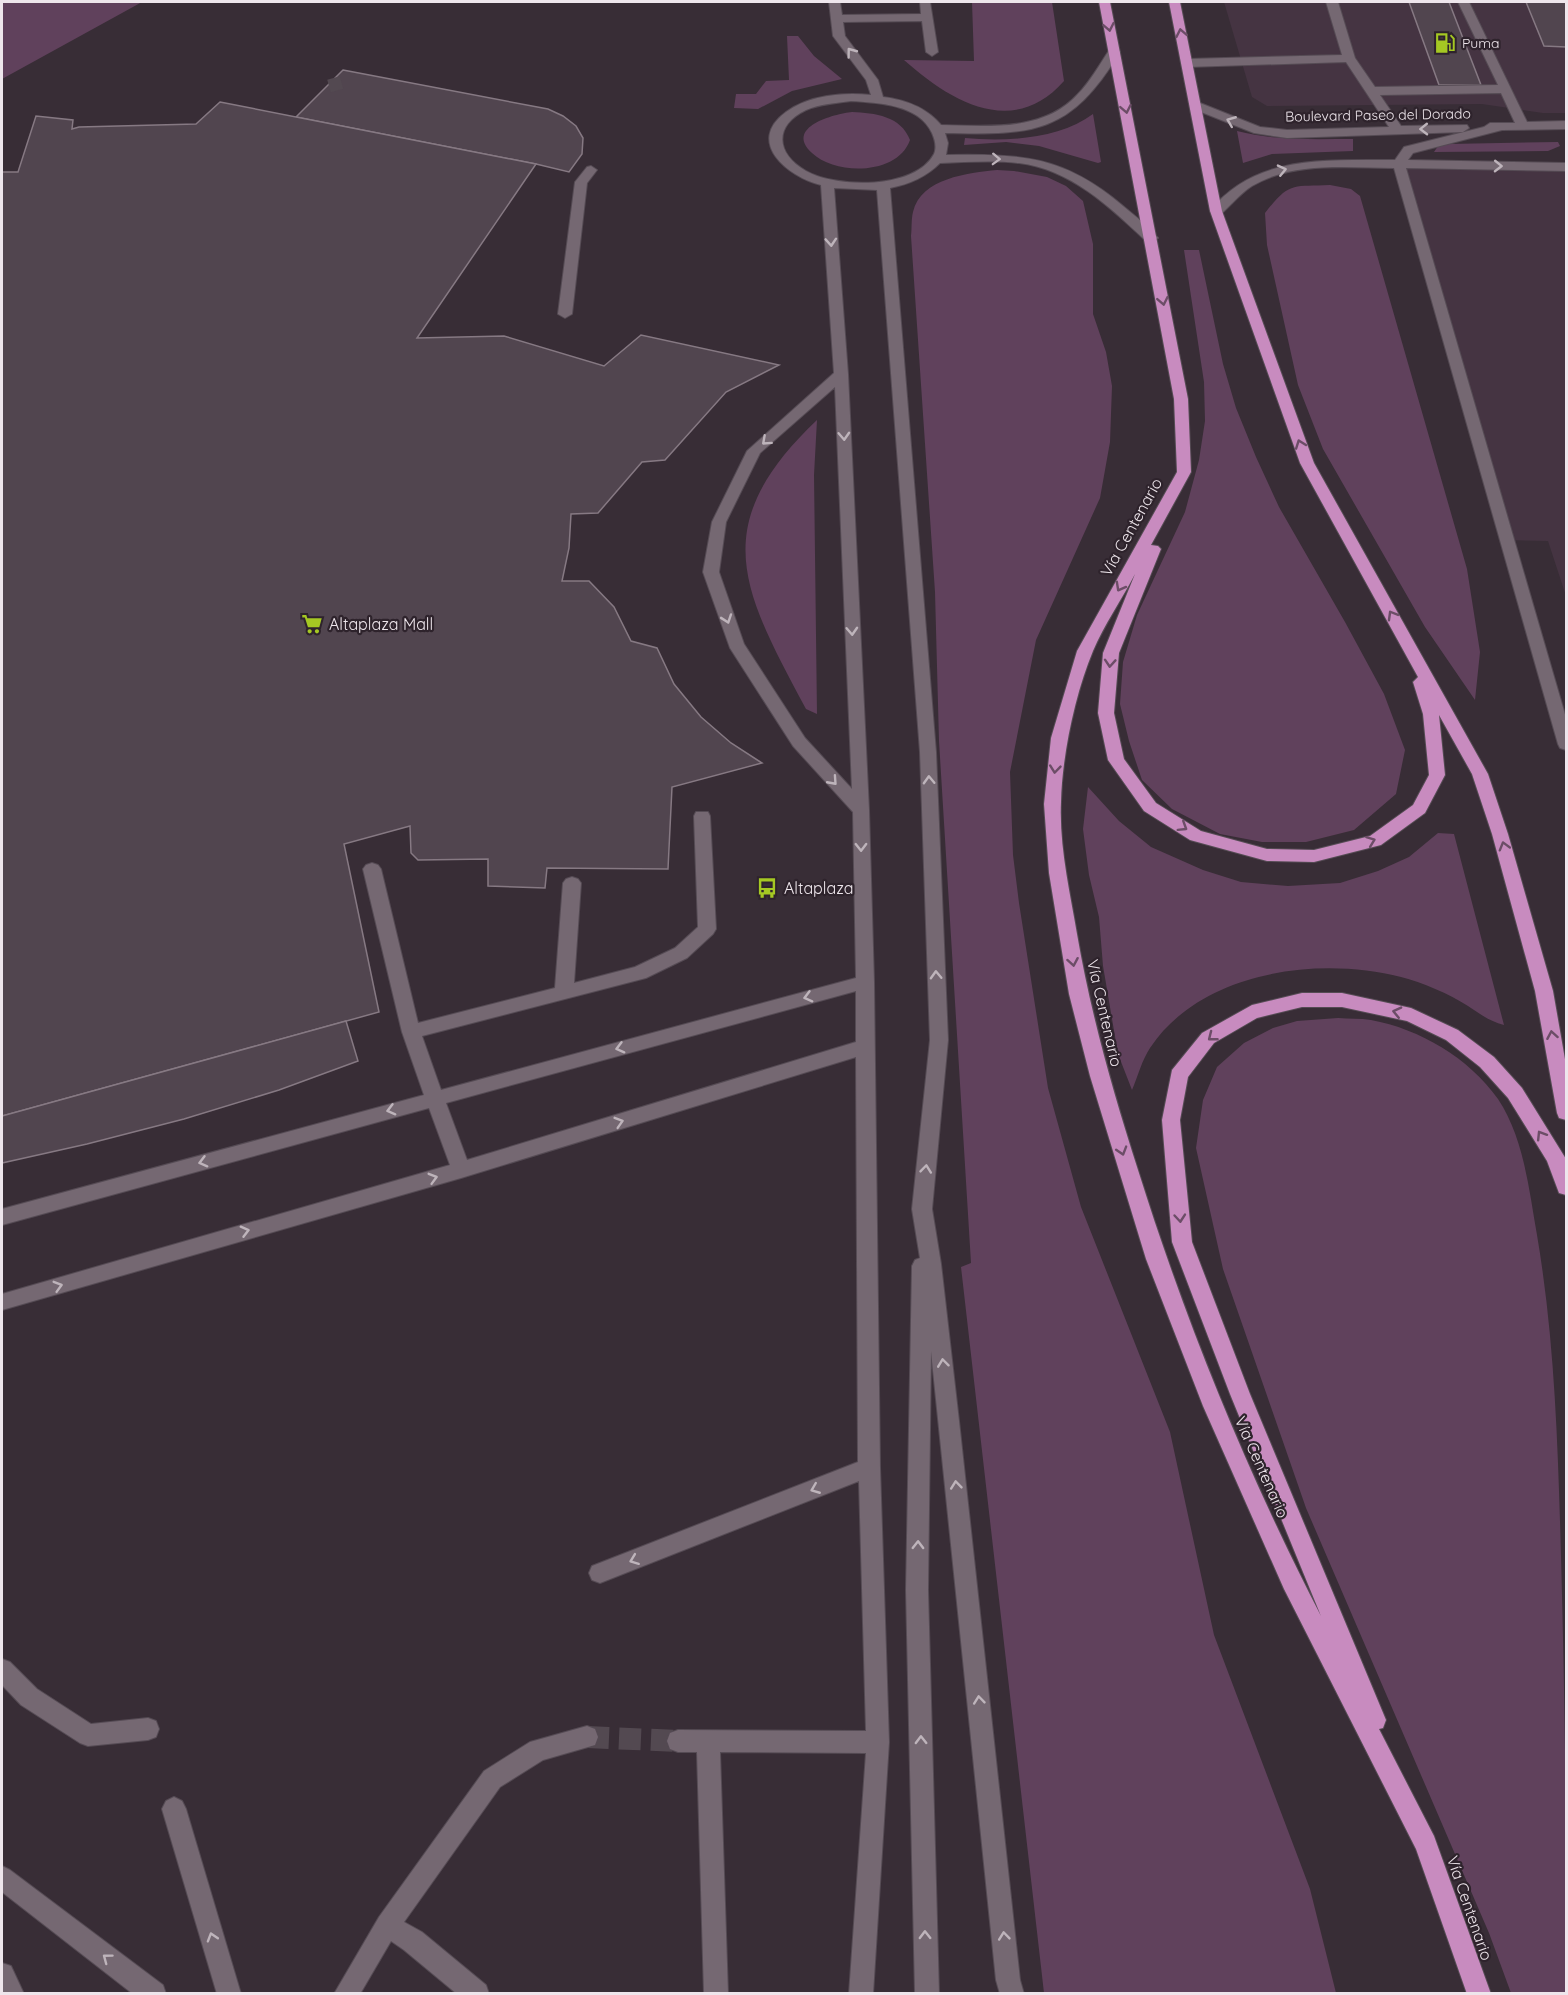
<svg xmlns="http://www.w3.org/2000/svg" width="1568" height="1995" font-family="Quicksand,sans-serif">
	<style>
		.built { fill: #453442 }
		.green { fill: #60415c }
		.building { fill: #51454f; stroke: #867983; stroke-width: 1.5 }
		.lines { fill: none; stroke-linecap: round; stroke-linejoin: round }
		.minor-tunnel-far1 { stroke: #534951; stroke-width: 13; stroke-dasharray: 13 7; stroke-linecap: butt }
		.minor-tunnel { stroke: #534951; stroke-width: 22; stroke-dasharray: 22 10; stroke-linecap: butt }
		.minor-casing { stroke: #554b54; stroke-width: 2 }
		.highway-casing { stroke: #554b54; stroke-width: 2 }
		.minor { fill: #756872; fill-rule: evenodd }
		.highway { fill: #c88bbf; fill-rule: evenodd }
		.oneway { stroke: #6c4d67 }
		.oneway2 { stroke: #beb4bb }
		.labels { text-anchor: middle; stroke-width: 4.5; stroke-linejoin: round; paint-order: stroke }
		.far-poi-label { font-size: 14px; fill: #eee6ec; stroke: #2e232c; text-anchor: start }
		.far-street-label { font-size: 14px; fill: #eee6ec; stroke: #2e232c }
		.street-label { font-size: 16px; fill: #eee6ec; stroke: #2e232c }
		.poi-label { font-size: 16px; fill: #eee6ec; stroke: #2e232c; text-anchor: start }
	</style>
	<rect width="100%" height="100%" fill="#382d36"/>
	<g class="built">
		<path d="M1224,2H1566V113H1543L1482,104L1267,106L1252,97Z"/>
		<path d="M1399,164L1566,167V596L1548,541L1507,540Z"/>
	</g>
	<g class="green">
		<path d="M2,2H142L2,79Z"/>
		<path d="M972,2H1052L1064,81C1013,139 950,101 904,60L974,61Z"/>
		<path d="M787,36H798L814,56L842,79L792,91L758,109L734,108L736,94H756L766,81L789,80Z"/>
		<path d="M852,112C875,113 901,116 910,140C898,175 836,176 812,153C784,127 834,114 852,112Z"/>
		<path d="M1093,114L1101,162L1098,163L1039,146L1006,142L964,145L965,138C1005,142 1060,139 1093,114Z"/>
		<path d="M1237,131C1276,141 1313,139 1353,139V151L1272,154L1243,163Z"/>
		<path d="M1558,142L1560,146L1548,151L1434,152L1438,146L1449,144Z"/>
		<path d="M997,170L1014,171L1047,177L1066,186L1083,201L1093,244V314L1106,352L1112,386L1110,442L1100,498L1036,640L1010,772L1013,855L1019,903L1048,1088L1081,1207L1170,1432L1214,1635L1310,1889L1336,1993H1044L961,1267L971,1263L939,741L935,592L911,236C912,229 911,220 913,212C921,178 968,173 997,170Z"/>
		<path d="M1330,185L1351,189L1360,196L1467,569L1480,652L1475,700L1425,627L1323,449L1298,385L1267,245L1265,213C1290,181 1292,187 1330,185Z"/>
		<path d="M1184,250H1199L1223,364L1236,408L1256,457L1279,507L1345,622L1384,694L1405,750L1396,794L1354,830L1306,842H1262L1220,834L1172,809L1142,780L1129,741L1120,704L1123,662L1137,615L1185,512L1199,460L1205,421L1204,382Z"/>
		<path d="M817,420L814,475L817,714L806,709C743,591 705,526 817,420Z"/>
		<path d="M1088,787L1119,821L1151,847L1203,870L1241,882L1288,886L1340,883L1378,871L1409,857L1438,833L1454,834L1504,1025C1489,1021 1480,1014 1468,1006C1449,994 1422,982 1401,977C1318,956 1201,971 1150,1048C1142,1060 1138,1076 1132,1090L1118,1054L1103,966L1099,917L1089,875L1083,829Z"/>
		<path d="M1338,1018C1349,1019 1360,1018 1371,1020C1420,1029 1469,1058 1498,1099C1524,1138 1529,1190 1537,1235C1555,1341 1558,1449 1561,1556C1565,1702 1567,1848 1566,1993H1511L1489,1933L1306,1508L1223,1269L1196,1148L1203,1100L1217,1067L1244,1043L1273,1028L1297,1021Z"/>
	</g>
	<g class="building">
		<path d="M1409,2H1449L1481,85H1439Z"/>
		<path d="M1526,2H1566V47L1544,46Z"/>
		<path d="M343,70L548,109L563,116L576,126L583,138L582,154L569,172L536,164L296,117Z"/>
		<path d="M220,102L536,164L417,338L504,336L604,366L641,335L779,365L726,392L665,460L642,462L598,513L571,514L569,548L562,581H589L614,607L631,641L657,648L674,684L701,717L731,743L762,763L672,787L668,869L547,868L545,888L488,886V859L418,860L411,853L410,826L344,844L379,1012L2,1116V172H18L36,116L73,120L72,129L79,127L196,124Z"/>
		<path d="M346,1021L358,1061L279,1090L184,1119L87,1144L2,1163V1116Z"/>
	</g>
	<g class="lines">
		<path class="minor-tunnel-far1" d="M329,86L343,82"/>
		<path class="minor-tunnel" d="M587,1737L678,1741"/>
		<g class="minor-casing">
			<g id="minor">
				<path d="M829,2H840L842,15L921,14L920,2H930L938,52L932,56L926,52L922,21L843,22L845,36L878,80L883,97C906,100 926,107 941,125C987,126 1043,132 1077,95C1091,81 1099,65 1110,49H1118L1120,52C1070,134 1035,135 945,133L948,143L946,155C1021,154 1063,155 1123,206C1135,216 1148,226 1158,238L1151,242L1146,241C1110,207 1070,169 1019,163C993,160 966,162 940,163C926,177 910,184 890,188L936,752L948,1040L932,1209L941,1264L959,1421L1020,1980L1024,1994H1000L996,1980L931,1351L928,1590L939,1994H915L906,1590L912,1266L915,1260L920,1258L912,1209L930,1040L920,752L877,190L834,188L848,374L869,810L874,982L880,1467L889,1742L873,1994H849L866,1753L720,1752L728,1994H704L697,1752H678L670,1749L667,1741L670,1733L678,1730L866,1731L859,1481L600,1583L592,1580L589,1573L592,1566L858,1462L856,1057L461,1178L2,1310V1294L450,1165L429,1108L2,1225V1209L424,1095L402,1032L363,869L366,865L372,863L378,865L381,869L418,1023L555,988L563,883L566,879L572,877L578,879L581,883L574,983L635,967L675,948L698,927L694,816L696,812H708L710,816L716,929L713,934L687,958L646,978L422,1036L441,1090L856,978L853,812L793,746L730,648L703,572L712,522L747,451L834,373L821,185C788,177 745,142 786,112C809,95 844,92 871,95L866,80L833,36ZM851,101C878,103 919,104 932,133C935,140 937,147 934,154C915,190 836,188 806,171C776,154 773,126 806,110C820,104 836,103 851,101ZM835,387L852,789L805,738L744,644L719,572L726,522L760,453ZM856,991V1042L467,1160L446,1103Z"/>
				<path d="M1326,2H1338L1355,58L1375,87L1498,85L1458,2H1469L1527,122L1566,121V129L1502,130L1413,153L1408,160L1566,163V171L1406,168L1566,718V750L1560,748L1558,744L1394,168C1347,168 1294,161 1252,186C1241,193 1231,205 1221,214L1216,215L1210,211C1256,153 1329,161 1395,160L1404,147L1484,127L1490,123H1515L1501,93L1380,95L1401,126L1467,125L1469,128L1463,132L1287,138L1254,133L1191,108V102L1195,101L1260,127L1287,130L1389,127L1346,62L1187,67L1181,63L1187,59L1342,55Z"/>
				<path d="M591,166L597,170L587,183L572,314L565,318L558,314L575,182L587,167Z"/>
				<path d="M2,1659L10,1662L37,1689L91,1724L148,1718L156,1721L159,1729L156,1737L148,1740L88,1746L80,1743L21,1705L2,1685Z"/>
				<path d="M587,1726L595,1729L598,1737L595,1745L543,1760L500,1787L404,1922L422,1932L486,1985L489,1994H457L404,1950L391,1941L360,1994H334L379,1917L484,1771L530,1742Z"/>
				<path d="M174,1797L182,1801L186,1809L241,1994H217L162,1809L166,1801Z"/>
				<path d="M2,1866L10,1870L163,1985L166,1994H133L2,1892Z"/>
				<path d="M2,1963L11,1966L24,1994H2Z"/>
			</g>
		</g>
		<g class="highway-casing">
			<path id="highway" d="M1099,2H1110L1188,399L1191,472L1151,545L1158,546L1161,549L1119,653L1114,713L1124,759L1156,803L1201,831L1267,849L1314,850L1370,836L1413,805L1429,775L1423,714L1413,682L1418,677L1300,463L1210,211L1169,2H1180L1222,211L1314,463L1488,774L1508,834L1553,991L1566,1065V1120L1559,1118L1557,1113L1535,991L1492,834L1472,774L1439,715L1445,775L1425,813L1381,845L1314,862L1267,861L1190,840L1144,811L1108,760L1098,713L1103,653L1135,574C1122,599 1104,625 1093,651C1075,694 1062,756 1061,802C1059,846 1070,892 1077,934C1091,1015 1113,1092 1138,1170C1186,1323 1247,1473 1321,1616L1230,1394L1172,1242L1162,1120L1172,1070L1202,1033L1252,1005L1302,993H1342L1411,1008L1458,1030L1494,1057L1522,1088L1566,1159V1195L1559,1193L1547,1161L1508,1098L1480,1067L1446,1040L1407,1021L1342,1007H1302L1257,1018L1214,1043L1188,1077L1180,1120L1192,1242L1250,1394L1386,1720L1383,1728L1379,1729L1434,1836L1491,1994H1467L1416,1849L1284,1589L1203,1406L1146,1259L1090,1076L1069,994L1049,873L1044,804L1051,738L1077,651L1177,472L1174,399Z"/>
		</g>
		<use href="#minor" class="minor"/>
		<use href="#highway" class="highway"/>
	</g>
	<defs><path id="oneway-chevron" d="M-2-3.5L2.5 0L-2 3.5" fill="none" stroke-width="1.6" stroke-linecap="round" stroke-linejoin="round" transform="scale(1.5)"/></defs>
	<g class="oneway">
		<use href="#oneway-chevron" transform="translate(1109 27) rotate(79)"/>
		<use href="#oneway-chevron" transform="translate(1181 33) rotate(-101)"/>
		<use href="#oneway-chevron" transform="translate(1126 109) rotate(79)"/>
		<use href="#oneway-chevron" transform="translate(1163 301) rotate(79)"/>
		<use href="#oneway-chevron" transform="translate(1300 444) rotate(-110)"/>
		<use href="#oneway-chevron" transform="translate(1120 587) rotate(119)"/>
		<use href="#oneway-chevron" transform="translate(1392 615) rotate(-120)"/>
		<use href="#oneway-chevron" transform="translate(1110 663) rotate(94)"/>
		<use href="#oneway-chevron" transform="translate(1055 769) rotate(96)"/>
		<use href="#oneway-chevron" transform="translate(1183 827) rotate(32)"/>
		<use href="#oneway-chevron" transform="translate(1371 841) rotate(-21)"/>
		<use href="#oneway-chevron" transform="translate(1504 846) rotate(-106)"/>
		<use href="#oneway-chevron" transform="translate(1073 962) rotate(80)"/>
		<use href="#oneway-chevron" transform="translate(1397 1012) rotate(-167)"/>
		<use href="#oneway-chevron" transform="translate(1552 1035) rotate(-100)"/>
		<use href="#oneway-chevron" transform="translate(1212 1037) rotate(142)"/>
		<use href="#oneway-chevron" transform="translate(1541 1135) rotate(-122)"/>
		<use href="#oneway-chevron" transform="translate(1122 1151) rotate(73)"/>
		<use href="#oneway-chevron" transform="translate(1180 1218) rotate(85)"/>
	</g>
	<g class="oneway2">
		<use href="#oneway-chevron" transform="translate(851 52) rotate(-127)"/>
		<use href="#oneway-chevron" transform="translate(1231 121) rotate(-158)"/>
		<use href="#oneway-chevron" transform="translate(1424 129) rotate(179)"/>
		<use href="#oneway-chevron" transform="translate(996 159) rotate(2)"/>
		<use href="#oneway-chevron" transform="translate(1498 166) rotate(1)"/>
		<use href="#oneway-chevron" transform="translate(1282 170) rotate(-13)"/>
		<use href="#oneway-chevron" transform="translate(831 242) rotate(86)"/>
		<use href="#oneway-chevron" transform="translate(844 436) rotate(87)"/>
		<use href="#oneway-chevron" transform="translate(766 441) rotate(138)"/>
		<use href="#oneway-chevron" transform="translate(727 619) rotate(71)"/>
		<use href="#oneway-chevron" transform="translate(852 631) rotate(87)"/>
		<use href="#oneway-chevron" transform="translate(929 780) rotate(-92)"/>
		<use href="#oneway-chevron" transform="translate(833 781) rotate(48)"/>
		<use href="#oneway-chevron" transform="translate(861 847) rotate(89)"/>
		<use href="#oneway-chevron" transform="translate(936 975) rotate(-92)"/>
		<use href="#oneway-chevron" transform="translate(808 997) rotate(165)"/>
		<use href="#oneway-chevron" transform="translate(620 1048) rotate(165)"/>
		<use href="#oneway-chevron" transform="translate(391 1110) rotate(165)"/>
		<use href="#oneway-chevron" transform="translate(619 1122) rotate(-17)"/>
		<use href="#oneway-chevron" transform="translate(203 1162) rotate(165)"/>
		<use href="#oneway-chevron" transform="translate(926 1169) rotate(-84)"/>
		<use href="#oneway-chevron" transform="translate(433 1178) rotate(-16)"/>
		<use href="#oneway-chevron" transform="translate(245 1231) rotate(-15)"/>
		<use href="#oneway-chevron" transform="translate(58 1286) rotate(-16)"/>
		<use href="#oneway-chevron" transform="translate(943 1363) rotate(-97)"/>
		<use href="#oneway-chevron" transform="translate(956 1485) rotate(-96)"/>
		<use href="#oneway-chevron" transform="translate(815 1489) rotate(158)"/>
		<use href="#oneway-chevron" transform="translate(918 1545) rotate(-89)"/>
		<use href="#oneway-chevron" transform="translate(634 1560) rotate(159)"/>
		<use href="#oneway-chevron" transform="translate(979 1700) rotate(-96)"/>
		<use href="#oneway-chevron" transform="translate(921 1740) rotate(-91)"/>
		<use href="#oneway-chevron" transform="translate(925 1935) rotate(-91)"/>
		<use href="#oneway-chevron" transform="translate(1004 1936) rotate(-96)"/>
		<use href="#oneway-chevron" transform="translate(212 1937) rotate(-107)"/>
		<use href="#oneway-chevron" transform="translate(107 1958) rotate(-143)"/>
	</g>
	<defs>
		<g id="fuel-bare" transform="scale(1.62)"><path d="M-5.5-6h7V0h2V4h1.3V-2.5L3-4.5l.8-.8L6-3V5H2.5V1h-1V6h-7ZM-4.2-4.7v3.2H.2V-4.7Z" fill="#a5c823" stroke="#2e232c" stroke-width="2.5" paint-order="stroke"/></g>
		<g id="supermarket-bare" transform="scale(1.62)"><path d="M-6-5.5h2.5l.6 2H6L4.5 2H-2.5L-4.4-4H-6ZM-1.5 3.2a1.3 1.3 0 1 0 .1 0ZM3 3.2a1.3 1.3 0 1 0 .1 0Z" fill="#a5c823" stroke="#2e232c" stroke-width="2.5" paint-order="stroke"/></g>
		<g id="bus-bare" transform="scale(1.62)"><path d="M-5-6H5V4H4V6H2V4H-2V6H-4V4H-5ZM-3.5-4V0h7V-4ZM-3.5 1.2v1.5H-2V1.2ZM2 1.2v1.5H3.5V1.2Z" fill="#a5c823" stroke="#2e232c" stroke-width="2.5" paint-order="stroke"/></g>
	</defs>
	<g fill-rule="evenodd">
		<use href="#fuel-bare" x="1445" y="43"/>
		<use href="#supermarket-bare" x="312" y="624"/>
		<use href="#bus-bare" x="767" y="888"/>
	</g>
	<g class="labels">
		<g class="far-poi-label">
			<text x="1462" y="48">Puma</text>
		</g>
		<g class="far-street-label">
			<text transform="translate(1378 115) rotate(-1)" y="5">Boulevard Paseo del Dorado</text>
		</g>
		<g class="street-label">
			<text transform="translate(1131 527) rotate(-61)" y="6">Vía Centenario</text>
			<text transform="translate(1105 1013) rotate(77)" y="6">Vía Centenario</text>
			<text transform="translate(1262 1467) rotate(66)" y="6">Vía Centenario</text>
			<text transform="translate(1470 1908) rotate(71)" y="6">Vía Centenario</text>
		</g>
		<g class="poi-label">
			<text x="329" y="630">Altaplaza Mall</text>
			<text x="784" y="894">Altaplaza</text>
		</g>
	</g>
	<rect width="1568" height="1995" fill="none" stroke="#eee6ec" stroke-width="6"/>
</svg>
